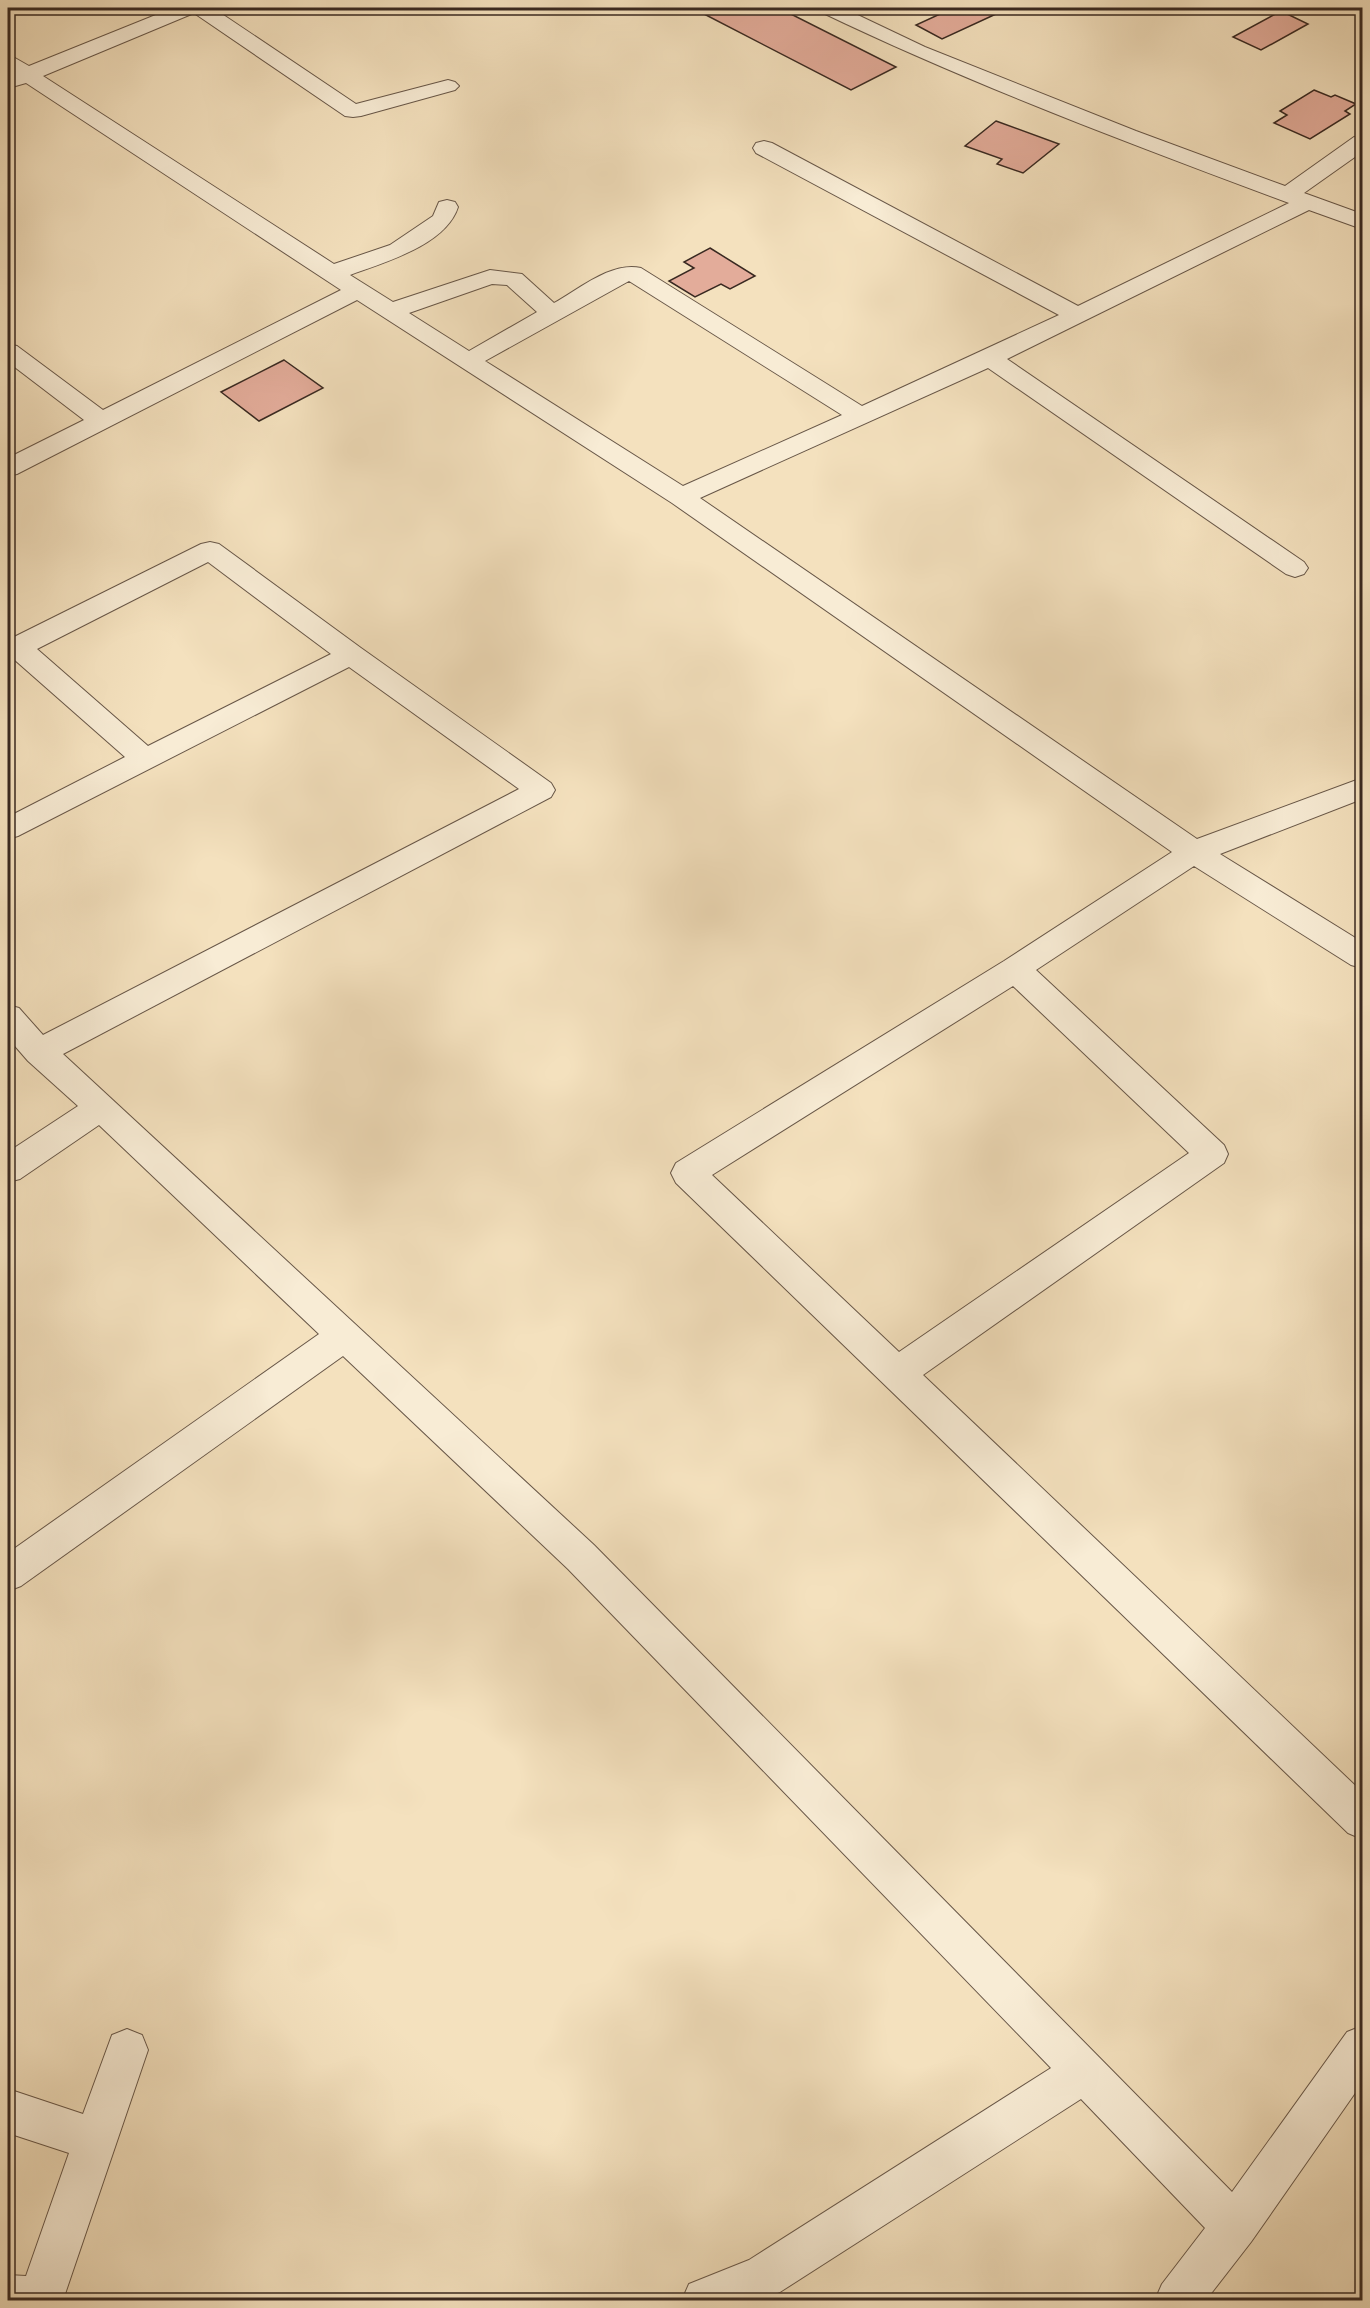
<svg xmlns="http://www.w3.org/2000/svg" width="1370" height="2308" font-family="'EB Garamond',serif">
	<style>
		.building { fill: #e3ac9a; stroke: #392921; stroke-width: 1.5 }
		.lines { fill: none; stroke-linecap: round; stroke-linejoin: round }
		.minor-casing { stroke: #685748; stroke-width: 2 }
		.minor { fill: #f8ecd5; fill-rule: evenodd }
	</style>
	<rect width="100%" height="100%" fill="#f4e1be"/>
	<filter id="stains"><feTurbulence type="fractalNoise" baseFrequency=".00333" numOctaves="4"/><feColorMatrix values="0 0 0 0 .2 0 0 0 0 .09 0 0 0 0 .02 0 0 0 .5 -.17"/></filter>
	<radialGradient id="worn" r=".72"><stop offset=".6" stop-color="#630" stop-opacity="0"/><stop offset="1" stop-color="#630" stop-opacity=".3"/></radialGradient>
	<g class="building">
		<path d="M717,8H779L896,67L851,90L704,14Z"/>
		<path d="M953,8H1009L942,39L916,25Z"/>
		<path d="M1281,11L1308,24L1261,50L1233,37Z"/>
		<path d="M1314,90L1331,97L1335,95L1356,104L1345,111L1350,114L1310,139L1274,123L1287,115L1280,111Z"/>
		<path d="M996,121L1059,144L1023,173L997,164L1002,159L965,146Z"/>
		<path d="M710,248L755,276L730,289L721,284L695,297L669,281L694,268L684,262Z"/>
		<path d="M284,360L323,388L259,421L221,392Z"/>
	</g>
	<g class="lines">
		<g class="minor-casing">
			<g id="minor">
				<path d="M173,8H213L356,104L448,80L455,82L459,86L455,90L361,116L353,117L345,116L194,13L43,76L334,264L390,245L433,216L439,202L447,200L455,202L458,207C446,245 385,262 350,275L393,302L490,270L522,274L554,303C579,289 612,261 641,268L862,406L1059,315L756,153L753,148L756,143L764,141L772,143L1078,306L1289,203C1131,144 973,85 821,12L818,8H843L925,47L1136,131L1285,186L1354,137L1362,136V152L1304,193L1362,214V229L1309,210L1007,359L1304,562L1308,568L1304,574L1295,577L1286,574L988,368L700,498L1197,839L1362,778V799L1220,854L1362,942V968L1351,965L1194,866L1036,970L1224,1145L1228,1154L1224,1163L923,1375L1362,1792V1839L1348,1833L676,1183L671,1173L676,1163L1004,961L1172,852L672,503L357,300L17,474L8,476V458L84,420L8,362V344L17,346L103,410L341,290L26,83L12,87L8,86V75L12,74L8,71V56L15,58L29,66ZM629,281L842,415L683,486L485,361ZM492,284L507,285L537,312L469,351L409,313ZM1013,986L1189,1153L899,1352L712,1175Z"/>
				<path d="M210,542L219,544L361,648L551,783L555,790L551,797L63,1054L594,1545L1232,2192L1347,2032L1362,2026V2083L1251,2242L1206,2300H1155L1162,2284L1205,2228L1081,2099L780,2292L760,2300H682L689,2284L749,2260L1051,2068L568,1569L343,1356L21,1586L8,1591V1553L319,1334L99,1125L20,1179L8,1182V1152L78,1106L28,1061L8,1038V1005L19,1008L43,1035L519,789L349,667L18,836L8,839V817L125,757L8,654V640L201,544ZM208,562L331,654L148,746L37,649Z"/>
				<path d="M127,2029L142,2035L148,2050L64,2297L65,2300H8V2275L26,2276L69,2153L8,2133V2089L83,2114L112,2035Z"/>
			</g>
		</g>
		<use href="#minor" class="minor"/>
	</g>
	<rect width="1370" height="2308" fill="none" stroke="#f4e1be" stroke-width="30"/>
	<rect x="9" y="9" width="1352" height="2290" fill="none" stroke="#392921" stroke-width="3"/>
	<rect x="15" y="15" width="1340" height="2278" fill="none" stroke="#392921" stroke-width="1.5"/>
	<rect width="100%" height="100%" filter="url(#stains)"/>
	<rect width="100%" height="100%" fill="url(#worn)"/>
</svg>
